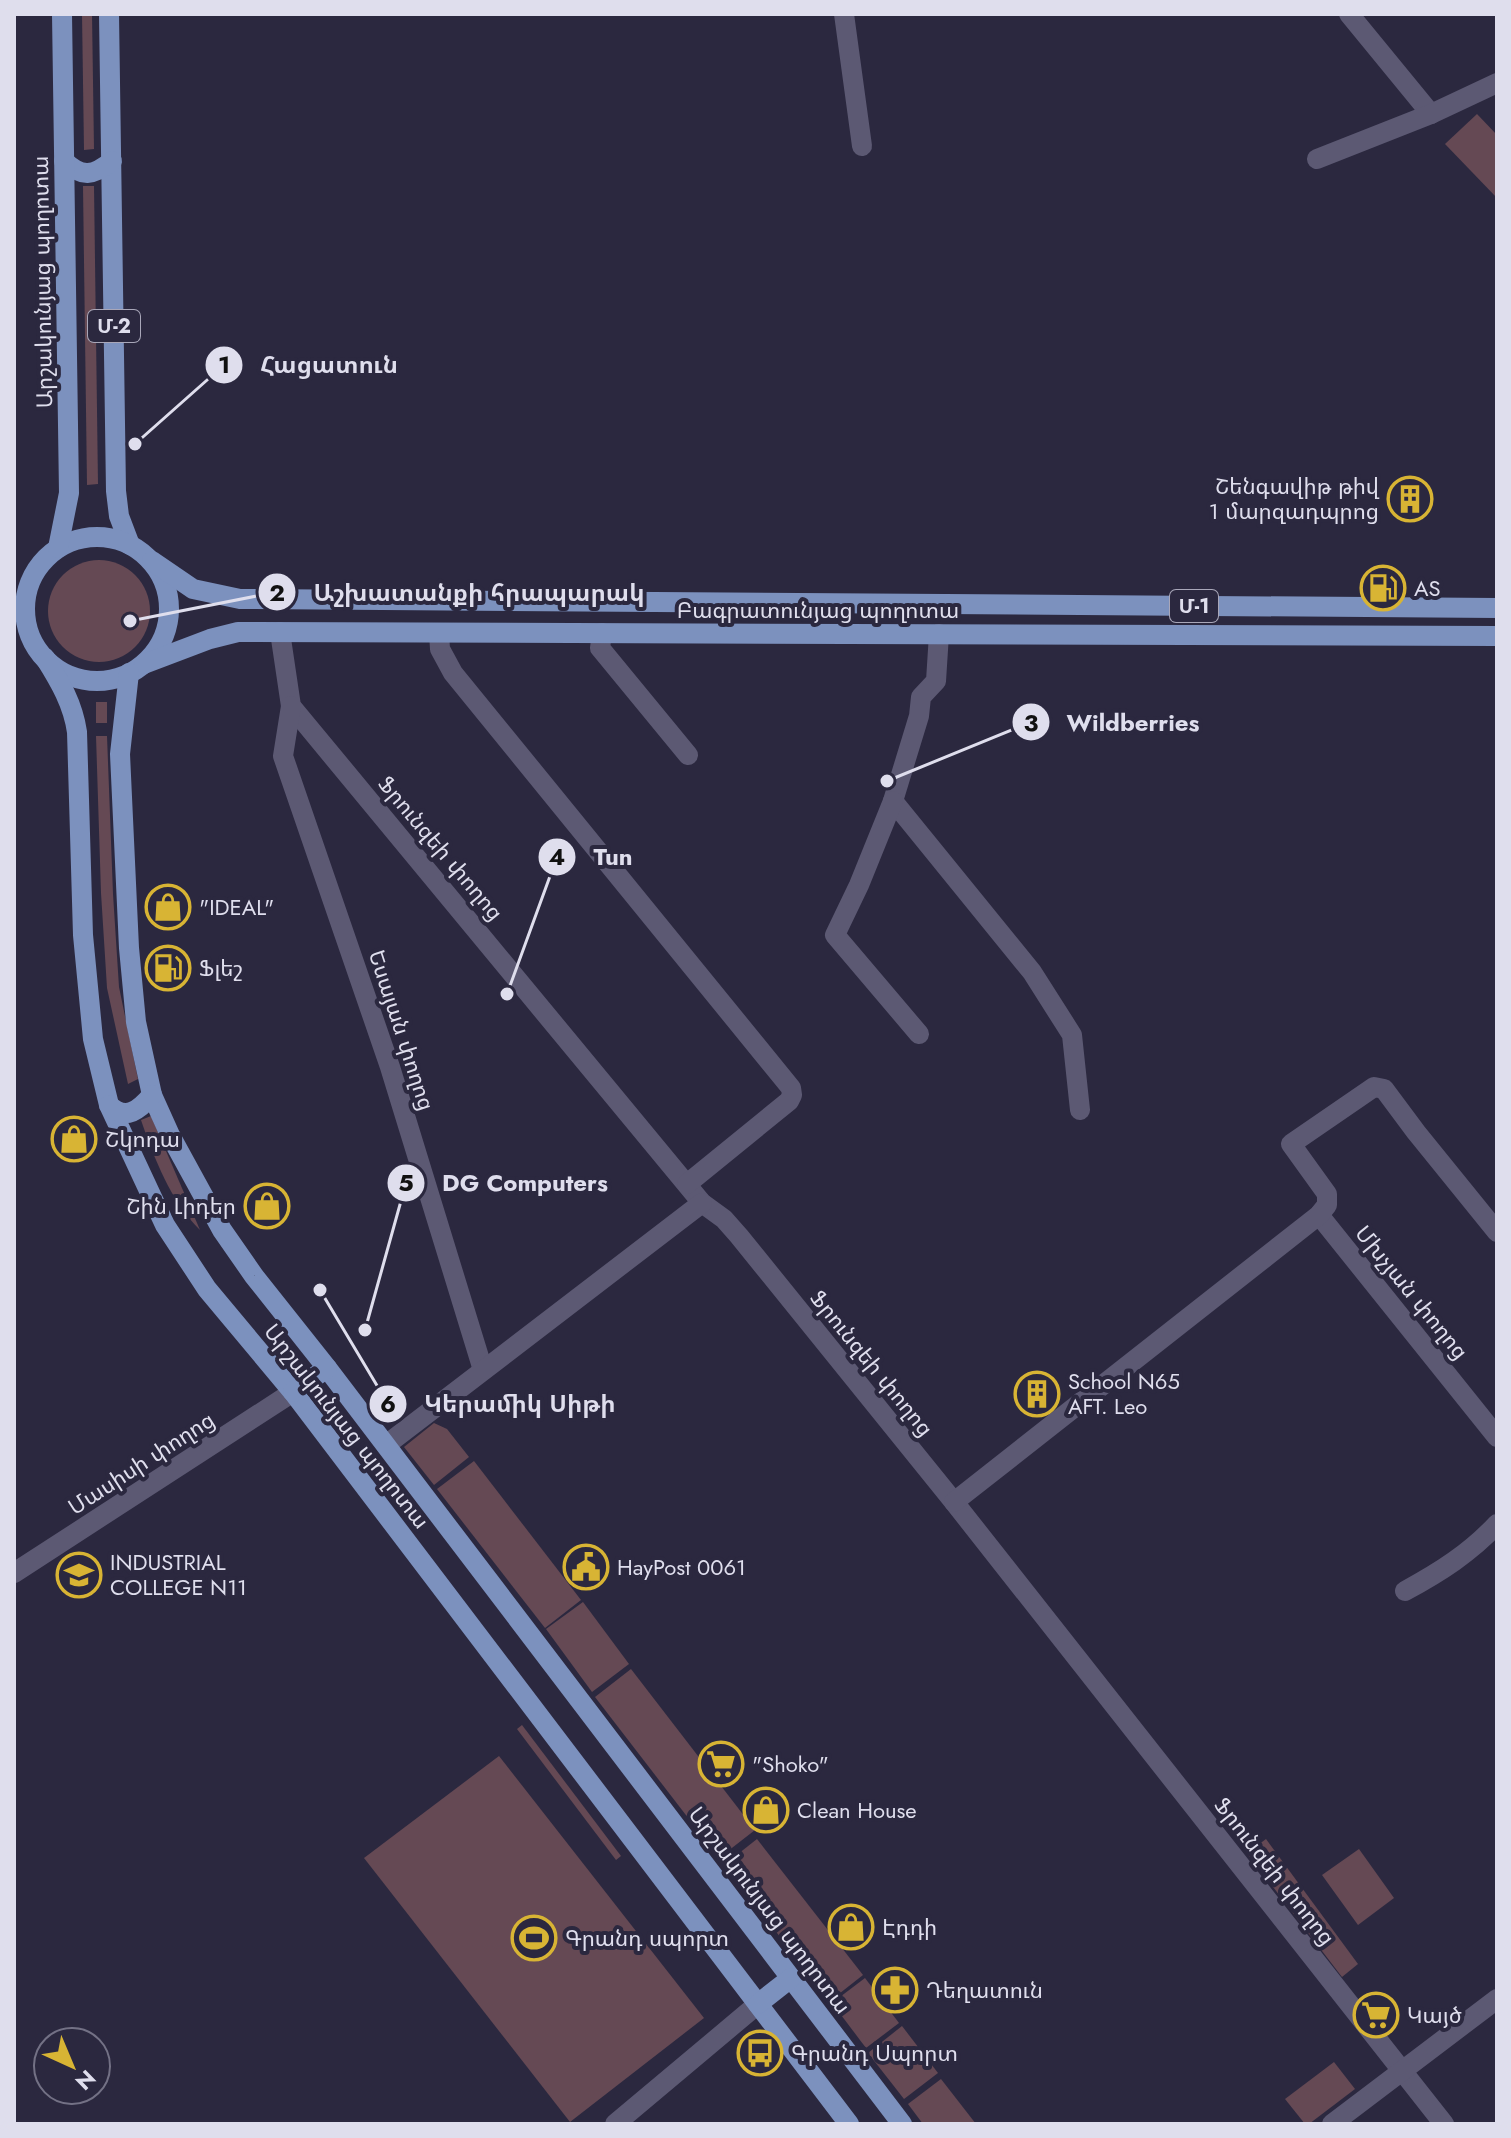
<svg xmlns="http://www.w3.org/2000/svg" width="1511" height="2138" font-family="Jost,'Noto Sans Armenian',sans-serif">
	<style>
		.green { fill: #654954 }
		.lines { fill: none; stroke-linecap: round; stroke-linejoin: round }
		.street { stroke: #5c5973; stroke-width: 20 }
		.primary { stroke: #7c91be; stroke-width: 20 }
		.labels { text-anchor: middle; stroke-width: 8; stroke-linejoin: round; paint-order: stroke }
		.shield { fill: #2b283f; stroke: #a9a7b9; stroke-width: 2 }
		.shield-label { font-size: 20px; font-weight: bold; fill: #dfdeed }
		.street-label { font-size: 22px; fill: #dfdeed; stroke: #2b283f }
		.poi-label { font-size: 22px; fill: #dfdeed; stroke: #2b283f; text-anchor: start }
		.leader { fill: none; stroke: #dfdeed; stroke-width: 3 }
		.callout-dot { fill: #dfdeed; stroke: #2b283f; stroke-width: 3 }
		.mark-label { font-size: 24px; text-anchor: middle; font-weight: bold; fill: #111 }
		.callout-label { font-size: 24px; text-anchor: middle; font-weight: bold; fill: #dfdeed; stroke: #2b283f; stroke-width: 8; stroke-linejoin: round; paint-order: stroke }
	</style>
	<rect width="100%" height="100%" fill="#2b283f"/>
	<g class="green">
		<path d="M82,14H92L94,149L84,150Z"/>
		<path d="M1477,114L1497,135V198L1445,144Z"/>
		<path d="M83,186H94L98,484L87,485Z"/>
		<circle cx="99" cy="611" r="51"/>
		<rect x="96" y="702" width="11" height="21"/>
		<path d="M96,736H107L113,894L119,987L138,1079L128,1084L107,988L101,893Z"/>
		<path d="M151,1116L200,1230C171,1202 154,1158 141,1120Z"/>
		<path d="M434,1423L447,1429L469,1457L434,1485L404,1447Z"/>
		<path d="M474,1461L581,1600L545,1628L437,1489Z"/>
		<path d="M583,1602L629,1664L592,1692L546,1629Z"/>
		<path d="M631,1669L755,1830L719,1858L595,1697Z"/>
		<path d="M522,1725L621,1856L616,1860L517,1729Z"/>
		<path d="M499,1756L704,2018L570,2122L364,1858Z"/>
		<path d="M757,1839L863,1975L830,2001L724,1865Z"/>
		<path d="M1266,1839L1358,1964L1342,1977L1247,1853Z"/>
		<path d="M1359,1849L1394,1898L1358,1925L1322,1875Z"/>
		<path d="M865,1978L899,2023L866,2048L832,2003Z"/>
		<path d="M902,2026L938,2073L904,2099L868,2053Z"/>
		<path d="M1334,2062L1355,2089L1309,2124H1305L1285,2099Z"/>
		<path d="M941,2079L976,2124H923L908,2104Z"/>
	</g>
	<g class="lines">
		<g class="street">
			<path d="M844,14L862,146"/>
			<path d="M1349,14L1431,114"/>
			<path d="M1317,159L1431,114L1497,83"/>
			<path d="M280,632L291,706L702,1203L724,1219L739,1236L954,1502L1444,2124"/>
			<path d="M439,633L440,649L453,673L791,1088L792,1095L789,1101L687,1184"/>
			<path d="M602,633L600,648L688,755"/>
			<path d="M939,634L936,681L921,697L919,716L893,801L1032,972L1072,1035L1080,1110"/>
			<path d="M291,706L283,756L390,1067L483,1370"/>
			<path d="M893,801L859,885L835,935L919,1034"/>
			<path d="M1319,1215L1497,1437"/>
			<path d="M386,1445L702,1203"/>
			<path d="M954,1502L1319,1215L1327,1205V1194L1291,1144L1374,1087L1384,1089L1416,1132L1497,1232"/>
			<path d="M14,1573L293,1392"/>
			<path d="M1405,1591C1440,1572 1470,1553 1497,1524"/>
			<path d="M615,2124L758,2004"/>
			<path d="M1332,2124L1497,1999"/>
		</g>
		<g class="primary">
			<path d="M109,14L116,491L119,516L130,545"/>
			<path d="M64,161C82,178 93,176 112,161"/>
			<circle cx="97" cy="609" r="72"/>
			<path d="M58,548L69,493L62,14"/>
			<path d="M152,561L193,589L240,599L1497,608"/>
			<path d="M45,658C60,682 73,704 77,732L83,935L93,1039L109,1105L165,1225L207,1289L293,1392L849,2124"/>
			<path d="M144,664L210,639L238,632L1497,636"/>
			<path d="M129,673L120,754L129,948L136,1022L152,1095L170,1135L222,1230L254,1276L327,1368L902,2124"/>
			<path d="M109,1105C126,1122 140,1109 152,1095"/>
			<path d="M293,1392L327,1368"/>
			<path d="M758,2004L791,1978"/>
		</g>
	</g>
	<defs>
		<g id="building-ring" transform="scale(2.3)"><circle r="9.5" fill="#2b283f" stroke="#d8b434" stroke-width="1.5"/><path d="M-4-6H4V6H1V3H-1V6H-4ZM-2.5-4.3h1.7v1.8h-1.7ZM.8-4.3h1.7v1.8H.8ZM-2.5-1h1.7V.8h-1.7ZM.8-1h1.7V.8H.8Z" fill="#d8b434"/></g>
		<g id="fuel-ring" transform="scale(2.3)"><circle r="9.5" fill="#2b283f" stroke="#d8b434" stroke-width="1.5"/><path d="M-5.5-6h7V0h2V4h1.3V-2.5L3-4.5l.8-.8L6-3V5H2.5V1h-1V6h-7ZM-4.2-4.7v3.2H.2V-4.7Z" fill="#d8b434"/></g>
		<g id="shop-ring" transform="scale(2.3)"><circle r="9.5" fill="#2b283f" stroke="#d8b434" stroke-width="1.5"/><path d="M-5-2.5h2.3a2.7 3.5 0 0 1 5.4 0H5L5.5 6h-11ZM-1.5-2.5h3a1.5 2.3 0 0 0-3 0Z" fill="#d8b434"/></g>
		<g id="civic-ring" transform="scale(2.3)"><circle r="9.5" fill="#2b283f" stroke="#d8b434" stroke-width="1.5"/><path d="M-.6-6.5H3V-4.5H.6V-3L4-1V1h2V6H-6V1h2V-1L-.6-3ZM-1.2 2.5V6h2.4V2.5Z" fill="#d8b434"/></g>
		<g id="university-ring" transform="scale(2.3)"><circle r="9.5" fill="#2b283f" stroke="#d8b434" stroke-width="1.5"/><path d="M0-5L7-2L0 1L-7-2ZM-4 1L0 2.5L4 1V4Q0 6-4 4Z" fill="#d8b434"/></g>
		<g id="supermarket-ring" transform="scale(2.3)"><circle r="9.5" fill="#2b283f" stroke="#d8b434" stroke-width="1.5"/><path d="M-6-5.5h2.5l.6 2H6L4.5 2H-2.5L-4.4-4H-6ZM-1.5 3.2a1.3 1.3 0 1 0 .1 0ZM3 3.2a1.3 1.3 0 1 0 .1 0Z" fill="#d8b434"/></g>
		<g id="stadium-ring" transform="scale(2.3)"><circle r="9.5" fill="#2b283f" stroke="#d8b434" stroke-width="1.5"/><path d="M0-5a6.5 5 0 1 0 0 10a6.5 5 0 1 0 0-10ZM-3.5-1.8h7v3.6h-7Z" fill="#d8b434"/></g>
		<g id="pharmacy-ring" transform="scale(2.3)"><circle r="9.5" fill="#2b283f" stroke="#d8b434" stroke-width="1.5"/><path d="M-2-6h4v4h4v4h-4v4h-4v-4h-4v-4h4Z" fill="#d8b434"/></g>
		<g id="bus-ring" transform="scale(2.3)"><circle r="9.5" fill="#2b283f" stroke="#d8b434" stroke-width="1.5"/><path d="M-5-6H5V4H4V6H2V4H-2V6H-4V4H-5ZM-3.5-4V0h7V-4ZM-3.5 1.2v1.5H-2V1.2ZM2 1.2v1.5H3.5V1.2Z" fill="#d8b434"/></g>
	</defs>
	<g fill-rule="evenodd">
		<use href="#building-ring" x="1410" y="499"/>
		<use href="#fuel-ring" x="1383" y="588"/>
		<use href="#shop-ring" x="168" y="907"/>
		<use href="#fuel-ring" x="168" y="968"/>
		<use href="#shop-ring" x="74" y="1139"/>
		<use href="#shop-ring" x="267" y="1206"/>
		<use href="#building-ring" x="1037" y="1394"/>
		<use href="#civic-ring" x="586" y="1567"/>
		<use href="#university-ring" x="79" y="1575"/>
		<use href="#supermarket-ring" x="721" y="1764"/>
		<use href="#shop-ring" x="766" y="1810"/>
		<use href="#shop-ring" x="851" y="1927"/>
		<use href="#stadium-ring" x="534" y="1938"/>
		<use href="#pharmacy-ring" x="895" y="1990"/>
		<use href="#supermarket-ring" x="1376" y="2015"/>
		<use href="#bus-ring" x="760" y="2053"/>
	</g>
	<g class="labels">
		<g class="shield">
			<rect x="88" y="310" width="52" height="32" rx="6"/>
			<rect x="1170" y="590" width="48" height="32" rx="6"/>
		</g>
		<g class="shield-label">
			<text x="114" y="333">Մ-2</text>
			<text x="1194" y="613">Մ-1</text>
		</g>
		<g class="street-label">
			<text transform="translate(42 282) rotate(-91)" y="8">Արշակունյաց պողոտա</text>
			<text x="818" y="618">Բագրատունյաց պողոտա</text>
			<text transform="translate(441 848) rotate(50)" y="8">Ֆրունզեի փողոց</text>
			<text transform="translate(402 1030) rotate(72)" y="8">Եսայան փողոց</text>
			<text transform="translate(1412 1292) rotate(51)" y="8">Մխչյան փողոց</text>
			<text transform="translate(872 1363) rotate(51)" y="8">Ֆրունզեի փողոց</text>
			<text transform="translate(347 1426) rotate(52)" y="8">Արշակունյաց պողոտա</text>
			<text transform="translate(141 1463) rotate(-33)" y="8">Մասիսի փողոց</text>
			<text transform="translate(1275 1871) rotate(52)" y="8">Ֆրունզեի փողոց</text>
			<text transform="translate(770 1910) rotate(53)" y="8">Արշակունյաց պողոտա</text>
		</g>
		<g class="poi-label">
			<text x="1379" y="494" text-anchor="end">Շենգավիթ թիվ<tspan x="1379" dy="25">1 մարզադպրոց</tspan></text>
			<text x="1414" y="596">AS</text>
			<text x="199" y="915">"IDEAL"</text>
			<text x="199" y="976">Ֆլեշ</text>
			<text x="105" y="1147">Շկոդա</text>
			<text x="236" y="1214" text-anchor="end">Շին Լիդեր</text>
			<text x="1068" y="1389">School N65<tspan x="1068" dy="25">AFT. Leo</tspan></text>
			<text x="110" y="1570">INDUSTRIAL<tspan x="110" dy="25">COLLEGE N11</tspan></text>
			<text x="617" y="1575">HayPost 0061</text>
			<text x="752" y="1772">"Shoko"</text>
			<text x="797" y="1818">Clean House</text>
			<text x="882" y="1935">Էդդի</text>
			<text x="565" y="1946">Գրանդ սպորտ</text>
			<text x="926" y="1998">Դեղատուն</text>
			<text x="1407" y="2023">Կայծ</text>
			<text x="791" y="2061">Գրանդ Սպորտ</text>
		</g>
	</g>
	<path class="leader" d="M135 444L224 365M130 621L277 592M887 781L1031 722M507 994L557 857M365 1330L406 1183M320 1290L388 1404"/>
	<g class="callout-dot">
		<circle cx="135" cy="444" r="8"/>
		<circle cx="130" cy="621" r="8"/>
		<circle cx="887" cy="781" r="8"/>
		<circle cx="507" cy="994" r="8"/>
		<circle cx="365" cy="1330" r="8"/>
		<circle cx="320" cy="1290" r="8"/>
		<circle cx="224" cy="365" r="20"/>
		<circle cx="277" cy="592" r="20"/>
		<circle cx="1031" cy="722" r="20"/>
		<circle cx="557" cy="857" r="20"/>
		<circle cx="406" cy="1183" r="20"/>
		<circle cx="388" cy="1404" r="20"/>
	</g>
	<g class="mark-label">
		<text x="224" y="373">1</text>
		<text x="277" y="601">2</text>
		<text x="1031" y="731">3</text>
		<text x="557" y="865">4</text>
		<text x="406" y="1191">5</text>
		<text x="388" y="1412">6</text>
	</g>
	<g class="callout-label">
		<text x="329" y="373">Հացատուն</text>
		<text x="479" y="601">Աշխատանքի հրապարակ</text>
		<text x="1133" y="731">Wildberries</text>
		<text x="613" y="865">Tun</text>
		<text x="525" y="1191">DG Computers</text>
		<text x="520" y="1412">Կերամիկ Սիթի</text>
	</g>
	<rect width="1511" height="2138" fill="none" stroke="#dfdeed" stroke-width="32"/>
	<g transform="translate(72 2066) rotate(136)"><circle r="38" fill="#2b283f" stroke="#737185" stroke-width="2"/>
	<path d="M0-6L14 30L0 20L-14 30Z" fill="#d8b434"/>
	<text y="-12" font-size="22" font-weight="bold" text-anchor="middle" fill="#dfdeed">N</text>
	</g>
</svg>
